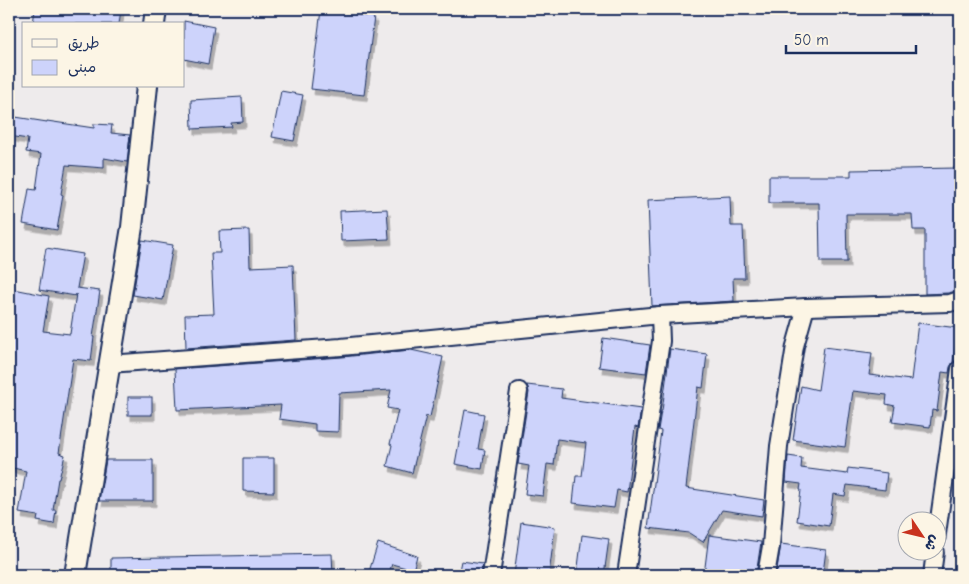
<svg xmlns="http://www.w3.org/2000/svg" width="969" height="584" font-family="'Comic Neue','Playpen Sans Arabic',sans-serif">
	<style>
		.building { fill: #cdd3fb; stroke: #1b2f5e; filter: url(#shadow) }
		.lines { fill: none; stroke-linecap: round; stroke-linejoin: round }
		.minor-casing { stroke: #1b2f5e; stroke-width: 20 }
		.tertiary-casing { stroke: #1b2f5e; stroke-width: 24 }
		.minor { stroke: #fcf5e5; stroke-width: 16 }
		.tertiary { stroke: #fcf5e5; stroke-width: 20 }
	</style>
	<defs>
		<filter id="shadow"><feDropShadow dx="3" dy="5.5" stdDeviation="0" flood-color="#0004"/></filter>
	</defs>
	<rect width="100%" height="100%" fill="#eeebec"/>
	<filter id="ink" filterUnits="userSpaceOnUse"><feTurbulence type="fractalNoise" baseFrequency=".02" numOctaves="2"/><feDisplacementMap in="SourceGraphic" scale="10" xChannelSelector="R" yChannelSelector="G"/><feConvolveMatrix kernelMatrix="1 2 1 2 8 2 1 2 1" color-interpolation-filters="sRGB"/></filter>
	<g filter="url(#ink)">
		<g class="building">
			<path d="M35,9H121L119,24H33Z"/>
			<path d="M321,10L374,17L364,95L311,89Z"/>
			<path d="M184,21L214,27L208,64L184,59Z"/>
			<path d="M281,91L303,95L294,141L272,137Z"/>
			<path d="M242,97L243,122L231,123L232,127L192,129L191,100Z"/>
			<path d="M9,116L47,122V121L94,128V124L112,125L111,133L130,135L127,162L104,158V168L66,165L61,194L63,195L57,230L23,224L29,189L36,190L41,154L26,152L28,139L9,136Z"/>
			<path d="M956,168V291L948,293L925,294V230H913L912,214H846L847,262H820L819,203H769V176H851V170Z"/>
			<path d="M730,196L731,226H743L745,278H733L734,301L652,306L648,200Z"/>
			<path d="M387,209L389,239L341,241L340,211Z"/>
			<path d="M249,230L250,267L293,265L296,340L186,348L185,315L214,314L211,253H220L219,231Z"/>
			<path d="M142,240L173,245L163,300L133,295Z"/>
			<path d="M46,248L83,254L77,288L100,291L93,337H94L91,361L73,359L59,453L65,455L59,479H58L53,510H56L54,524L37,521L38,516L19,513L26,471L9,467V288L49,296L43,331L70,334L76,294V296L39,290Z"/>
			<path d="M918,323L958,328L953,362L950,367L949,373L942,372L937,411L932,410L930,427L892,422L895,406L886,404L887,395L853,391L845,447L793,440L801,386L818,390L824,347L872,353L869,375L911,380Z"/>
			<path d="M603,338L650,345L646,373L599,367Z"/>
			<path d="M670,349L707,354L703,388L698,387L686,488L764,500L762,516L722,510L703,542L689,533L648,528L661,431L658,430L661,411H662Z"/>
			<path d="M411,350L443,357L430,417L426,416L412,473L387,466L392,445L390,444L398,410L387,408L391,390L339,393L338,432L315,431V424L279,419L281,405L177,410L175,369L342,357Z"/>
			<path d="M527,385L562,389L561,398L641,409L638,428L635,427L627,492L617,490L614,508L573,503L576,476H582L586,443L557,439L554,465L547,464L543,496L525,494L529,466L518,464L529,392L528,388Z"/>
			<rect x="128" y="397" width="24" height="18"/>
			<path d="M465,410L484,414L478,449L485,450L482,469L455,464Z"/>
			<path d="M788,456L802,458L801,468L847,474L848,468L887,473L885,490L847,485L845,496L833,494L829,526L797,521L801,490H800L801,484L786,482Z"/>
			<path d="M243,458H274V492L243,491Z"/>
			<path d="M106,460H153V501H99Z"/>
			<path d="M521,522L555,527L549,575H514Z"/>
			<path d="M582,535L609,539L604,575H577Z"/>
			<path d="M709,535L761,542L756,575H704Z"/>
			<path d="M378,543L417,556L413,570L392,564L388,575H368Z"/>
			<path d="M781,544L826,550L823,573L816,572V575H776Z"/>
			<path d="M332,554L333,575H111V558Z"/>
			<path d="M461,561L483,564L481,575H458Z"/>
		</g>
		<g class="lines">
			<g class="minor-casing">
				<g id="minor">
					<path d="M109,364L341,347L660,315L806,307L950,303L960,300"/>
					<path d="M936,541L960,369"/>
					<path d="M491,575L519,391"/>
					<path d="M626,575L661,341L660,315"/>
					<path d="M766,575L771,546L779,446L795,346L806,307"/>
					<path d="M932,575L935,552"/>
				</g>
			</g>
			<g class="tertiary-casing">
				<g id="tertiary">
					<path d="M154,24L156,9"/>
					<path d="M75,575L132,227L147,86"/>
				</g>
			</g>
			<use href="#minor" class="minor"/>
			<use href="#tertiary" class="tertiary"/>
		</g>
	</g>
	<rect width="969" height="584" fill="none" stroke="#fcf5e5" stroke-width="30"/>
	<rect x="15" y="15" width="939" height="554" fill="none" stroke="#1b2f5e" stroke-width="2" filter="url(#ink)"/>
	<rect x="22" y="22" width="162" height="65" fill="#fcf5e5" stroke="#a2a6af"/>
	<rect x="32" y="39" width="25" height="8" fill="#fcf5e5" stroke="#a2a6af"/>
	<text x="68" y="48" font-size="15" fill="#1b2f5e">طريق</text>
	<rect x="32" y="60" width="25" height="15" fill="#cdd3fb" stroke="#a2a6af"/>
	<text x="68" y="72" font-size="15" fill="#1b2f5e">مبنى</text>
	<g transform="translate(922 536) rotate(125)"><circle r="24" fill="#fcf5e5" stroke="#a2a6af"/>
	<path d="M0-4L9 19L0 12L-9 19Z" fill="#c8321e"/>
	<text y="-8" font-size="14" font-weight="bold" text-anchor="middle" fill="#1b2f5e">ش</text>
	</g>
	<path d="M786 45v8h130v-8" fill="none" stroke="#1b2f5e" stroke-width="2.5"/>
	<text x="794" y="45" font-size="15" fill="#1b2f5e" stroke="#fcf5e5" stroke-width="4" paint-order="stroke">50 m</text>
</svg>
